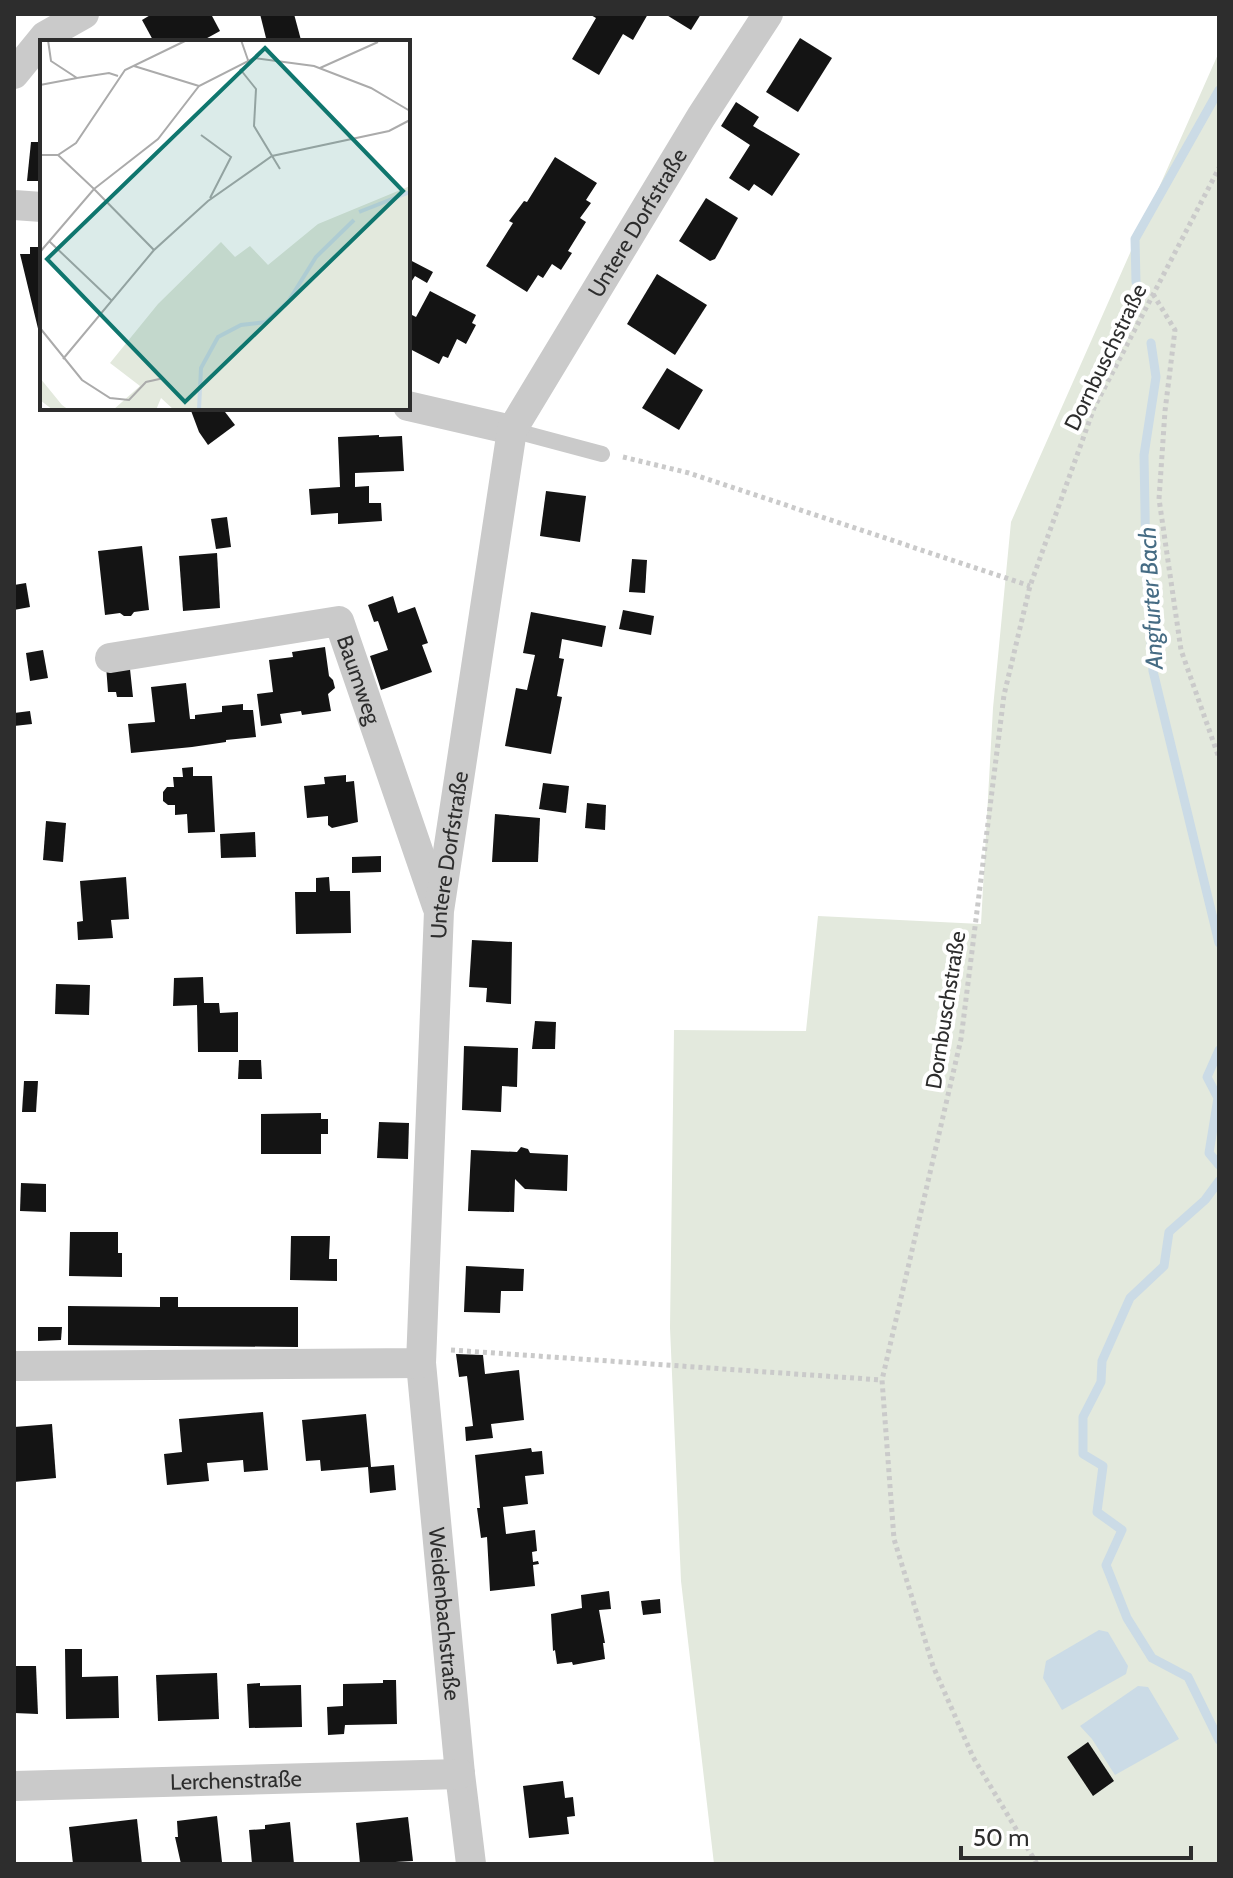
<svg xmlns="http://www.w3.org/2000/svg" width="1233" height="1878" font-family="Cabin,sans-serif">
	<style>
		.green { fill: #e3e9dd }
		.water { fill: #cbdbe6 }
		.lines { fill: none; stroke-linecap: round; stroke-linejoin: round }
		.stream { stroke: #cbdbe6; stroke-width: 9 }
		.building { fill: #141414 }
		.path { stroke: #cacaca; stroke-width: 5; stroke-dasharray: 4 4; stroke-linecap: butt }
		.service { stroke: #cacaca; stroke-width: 16 }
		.minor { stroke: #cacaca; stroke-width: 30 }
		.labels { text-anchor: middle; stroke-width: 8; stroke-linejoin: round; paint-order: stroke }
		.street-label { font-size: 22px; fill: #2d2d2d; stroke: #fff }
		.water-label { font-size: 24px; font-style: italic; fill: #466c84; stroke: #fff }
		.inset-river { fill: none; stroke: #cbdbe6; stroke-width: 4 }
		.inset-road { fill: none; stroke: #ababab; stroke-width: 2 }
		.view { fill: #0f766e; fill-opacity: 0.15; stroke: #0f766e; stroke-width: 4 }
		.inset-edge { fill: none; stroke: #2d2d2d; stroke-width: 4 }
	</style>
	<rect width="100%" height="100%" fill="#fff"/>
	<path class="green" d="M1219,52V1864H714L681,1581L670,1328L674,1030L806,1031L818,916L981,924L993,708L1011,522Z"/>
	<g class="water">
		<path d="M1099,1630L1108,1632L1128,1666L1126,1674L1062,1710L1043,1678L1046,1661Z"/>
		<path d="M1138,1686L1148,1687L1179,1739L1115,1775L1092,1739L1080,1726Z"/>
	</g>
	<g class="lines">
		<g class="stream">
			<path d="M1136,282L1135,239L1219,90"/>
			<path d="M1151,343L1156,377L1144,455L1146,566L1153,671L1219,943"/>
			<path d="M1219,1050L1207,1077L1218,1098L1209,1153L1219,1165"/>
			<path d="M1219,1181L1205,1200L1169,1232L1164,1266L1130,1298L1102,1361L1101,1382L1083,1417V1454L1103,1466L1097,1512L1122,1530L1106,1565L1127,1618L1152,1658L1188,1677L1219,1740"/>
		</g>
	</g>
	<g class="building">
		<path d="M152,14H211L220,31L200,42H154L142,20Z"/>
		<path d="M260,14H294L301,40L267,42Z"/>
		<path d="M589,14H648L633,40L623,34L599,75L572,59L596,18Z"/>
		<path d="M665,14H701L691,30Z"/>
		<path d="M800,38L832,58L798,112L766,92Z"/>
		<path d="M736,102L759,117L753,126L800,154L772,196L754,184L749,191L729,178L750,145L721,126Z"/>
		<path d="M31,142H42V181H27Z"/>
		<path d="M555,157L597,183L586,200L591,203L580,218L586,222L568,251L572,253L561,270L552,264L543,278L538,275L527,292L486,266L513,223L509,221L524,201L527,202Z"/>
		<path d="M706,198L738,218L715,259L710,261L679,241Z"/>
		<path d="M30,247H42L41,341L20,254H30Z"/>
		<path d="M408,259L433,272L427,283L415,276L408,287Z"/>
		<path d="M657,274L707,305L675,355L627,324Z"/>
		<path d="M430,291L476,315L472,323L476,325L466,344L457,339L448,358L443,356L439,364L408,348V313L416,317Z"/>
		<path d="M667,368L703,390L679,430L642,408Z"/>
		<path d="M190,408H222L235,425L208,445L199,432Z"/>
		<path d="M379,435V437L402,436L404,471L355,473V487L369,486V503H381L382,521L338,524V513L311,515L309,489L340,487L338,437Z"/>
		<path d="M546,491L586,496L580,542L540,536Z"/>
		<path d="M227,517L231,547L216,549L211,519Z"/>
		<path d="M142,546L149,610L134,612L131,616H124L120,613L105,615L98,551Z"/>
		<path d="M217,553L220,608L183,611L179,556Z"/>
		<path d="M632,559L647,560L645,593L629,592Z"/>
		<path d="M26,583L30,607L14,610V585Z"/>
		<path d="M393,596L398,613L415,607L428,643L422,645L432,672L381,690L370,656L388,650L378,621L374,622L368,605Z"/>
		<path d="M623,610L654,616L651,635L619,629Z"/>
		<path d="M531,612L606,626L602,647L562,639L559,658L564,659L557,696L562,697L551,754L505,746L516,688L527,690L535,655L523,653Z"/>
		<path d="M325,647L329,676L333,680L335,688L328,694L331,711L302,715L301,711L280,714L282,723L261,726L257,694L273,692L269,660L293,657L292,652Z"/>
		<path d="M43,650L48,678L30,681L26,653Z"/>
		<path d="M106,665L130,669L133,697H117L116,692H108Z"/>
		<path d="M186,683L190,719H195V715L222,712V706L243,704V710H253L256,737L226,740V742L192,747L131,753L128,724L155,722L151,687Z"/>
		<path d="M30,711L32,724L14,726V713Z"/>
		<path d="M193,767V776H212L215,832L188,833L187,814L175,815V805H168L163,801V792L167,787H174L173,777H183L182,768Z"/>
		<path d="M346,775V782L354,781L358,822L332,828L328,825V816L307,818L304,786L325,784L324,777Z"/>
		<path d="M543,783L569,786L566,813L539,809Z"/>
		<path d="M587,803L606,805L605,830L585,828Z"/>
		<path d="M495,814L540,818L538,862H492Z"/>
		<path d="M46,821L66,823L63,862L43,860Z"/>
		<path d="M255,832L256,857L221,858L220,834Z"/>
		<path d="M381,856V872L352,873V857Z"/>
		<path d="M126,877L129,919L111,920L113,938L78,940L77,922L83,921L80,881Z"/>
		<path d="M329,877L330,891H350L351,933L296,934L295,892H316V878Z"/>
		<path d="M472,940L512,942L511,1004L486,1002L487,988L469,987Z"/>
		<path d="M203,977L204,1003H219L220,1013L238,1012V1052H198L197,1005L173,1006L174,978Z"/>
		<path d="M56,984L90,985L89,1015L55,1014Z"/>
		<path d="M535,1021L556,1022L555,1049H532Z"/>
		<path d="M464,1046L518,1048L517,1087L502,1086L501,1112L462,1110Z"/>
		<path d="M239,1060H261L262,1079H238Z"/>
		<path d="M24,1081H38L36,1112H22Z"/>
		<path d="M321,1113V1119H328V1134H321V1154H261V1114Z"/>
		<path d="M379,1122L409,1123L408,1159L377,1158Z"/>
		<path d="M521,1147L528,1149L530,1153L568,1155L567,1191L525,1189L515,1179L514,1212L468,1211L471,1150L517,1152Z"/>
		<path d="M21,1183L46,1184V1212L20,1211Z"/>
		<path d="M70,1232H118V1253H122V1277L69,1276Z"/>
		<path d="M291,1236H330L329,1259H337V1281L290,1280Z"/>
		<path d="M466,1266L524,1269L523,1291H501L500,1313L464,1312Z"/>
		<path d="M160,1297H178V1307H298V1347L68,1345V1306L160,1307Z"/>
		<path d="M38,1327H62L61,1340L38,1341Z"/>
		<path d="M456,1354L483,1355L485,1374L519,1370L524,1420L491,1424L493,1438L466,1441L465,1427L473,1426L467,1376L459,1377Z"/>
		<path d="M263,1412L268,1470L244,1472L243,1460L207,1463L209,1481L167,1485L164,1454L182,1452L179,1419Z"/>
		<path d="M366,1414L371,1467L394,1465L396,1490L370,1493L368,1467L321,1471L320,1460L306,1461L302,1420Z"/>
		<path d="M52,1424L56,1478L14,1482V1427Z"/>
		<path d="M531,1448L532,1452L542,1451L544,1474L525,1476L528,1504L503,1507L506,1534L535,1530L537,1551L532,1552L533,1562L538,1561L539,1564L533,1565L535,1586L490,1591L487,1537L481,1538L477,1508H480L475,1455Z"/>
		<path d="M609,1591L611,1609L599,1610L605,1643H603L605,1659L573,1665L572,1662L557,1664L555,1650L553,1651L551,1614L582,1608L581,1595Z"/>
		<path d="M660,1599L661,1613L643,1615L641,1601Z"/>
		<path d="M65,1649H82V1677L118,1676L119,1718L66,1719Z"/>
		<path d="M14,1666H36L38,1714L14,1713Z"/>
		<path d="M217,1673L219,1719L158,1721L156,1675Z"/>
		<path d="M383,1680H396L397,1724L345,1725L344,1734L328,1735L327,1707L343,1706V1684L383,1683Z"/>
		<path d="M260,1683V1686L301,1685L302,1727L249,1728L247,1684Z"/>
		<path d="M1088,1742L1114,1781L1093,1796L1067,1757Z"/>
		<path d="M563,1781L565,1798L573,1797L575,1816L567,1817L569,1834L529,1838L523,1786Z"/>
		<path d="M217,1816L222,1862L181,1864L175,1837H178L177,1821Z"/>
		<path d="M408,1817L413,1861L360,1864L356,1823Z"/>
		<path d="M137,1819L142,1864H73L69,1827Z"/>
		<path d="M290,1822L294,1864H252L249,1830L265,1829V1825Z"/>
	</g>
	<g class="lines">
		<g class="path">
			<path d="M1153,294L1175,330L1165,411L1159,499L1181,650L1219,758"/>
			<path d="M623,457L689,473L1030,586"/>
			<path d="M451,1350L882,1380"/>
			<path d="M1037,1864L973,1757L933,1666L894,1539L882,1380L961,1039L1004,695L1030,586L1094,408L1219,168"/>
		</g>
		<path class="service" d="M512,430L602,454"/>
		<g class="minor">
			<path d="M14,74L45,36L84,14"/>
			<path d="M14,205L42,207"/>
			<path d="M408,406L512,430"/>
			<path id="s1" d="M110,658L339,621L437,906"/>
			<path id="s2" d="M421,1363L460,1774L471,1864"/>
			<path id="s3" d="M14,1366L421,1363L439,911L512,430L701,117L768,14"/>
			<path id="s4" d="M14,1786L460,1774"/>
		</g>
	</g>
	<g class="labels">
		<g class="street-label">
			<text dy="8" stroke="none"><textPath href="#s3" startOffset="1588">Untere Dorfstraße</textPath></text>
			<text transform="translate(1105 357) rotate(-64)" y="8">Dornbuschstraße</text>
			<text dy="8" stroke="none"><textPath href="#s1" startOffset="294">Baumweg</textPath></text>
			<text dy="8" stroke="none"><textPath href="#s3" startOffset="916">Untere Dorfstraße</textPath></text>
			<text transform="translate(945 1010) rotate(-81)" y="8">Dornbuschstraße</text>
			<text dy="8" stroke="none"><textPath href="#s2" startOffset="252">Weidenbachstraße</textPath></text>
			<text dy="8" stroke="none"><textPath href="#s4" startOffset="222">Lerchenstraße</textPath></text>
		</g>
		<g class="water-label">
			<text transform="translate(1151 598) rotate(-93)" y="8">Angfurter Bach</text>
		</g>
	</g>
	<g transform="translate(40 40)">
		<rect width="370" height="370" fill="#fff"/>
		<path d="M370,146V370H134L121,358L116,370H73L100,346L70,323L118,264L181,202L195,217L210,206L228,225L278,184ZM0,338L22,365L29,370H13L0,360Z" fill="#e3e9dd"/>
		<path class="inset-river" d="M319,172L370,152M159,370L161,328L178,297L201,285L226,282L248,262L276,217L314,180"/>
		<path class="inset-road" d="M8,0L11,21L37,38L69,33L78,36M201,0L209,23M94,26L159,46M280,28L338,2M200,29L216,49L214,86L240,129M0,45L37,38M161,95L191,117L170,158M0,115H18L36,103L85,30L147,0M18,115L54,149L118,99L159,46L214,18L274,26L331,48L370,71M9,201L71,260M0,212L54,149L114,210L168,161L232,116L349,91L370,80M0,288L42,340L70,358L89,360L106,342L124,338M23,319L114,210"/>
		<path class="view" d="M225,8L363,151L145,362L7,219Z"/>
		<rect width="370" height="370" class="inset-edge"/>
	</g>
	<rect width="1233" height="1878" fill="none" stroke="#2d2d2d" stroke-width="32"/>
	<path d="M961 1846v12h230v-12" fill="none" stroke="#2d2d2d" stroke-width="4"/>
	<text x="973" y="1846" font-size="24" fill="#2d2d2d" stroke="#ffffff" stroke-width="6" paint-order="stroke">50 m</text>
</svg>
